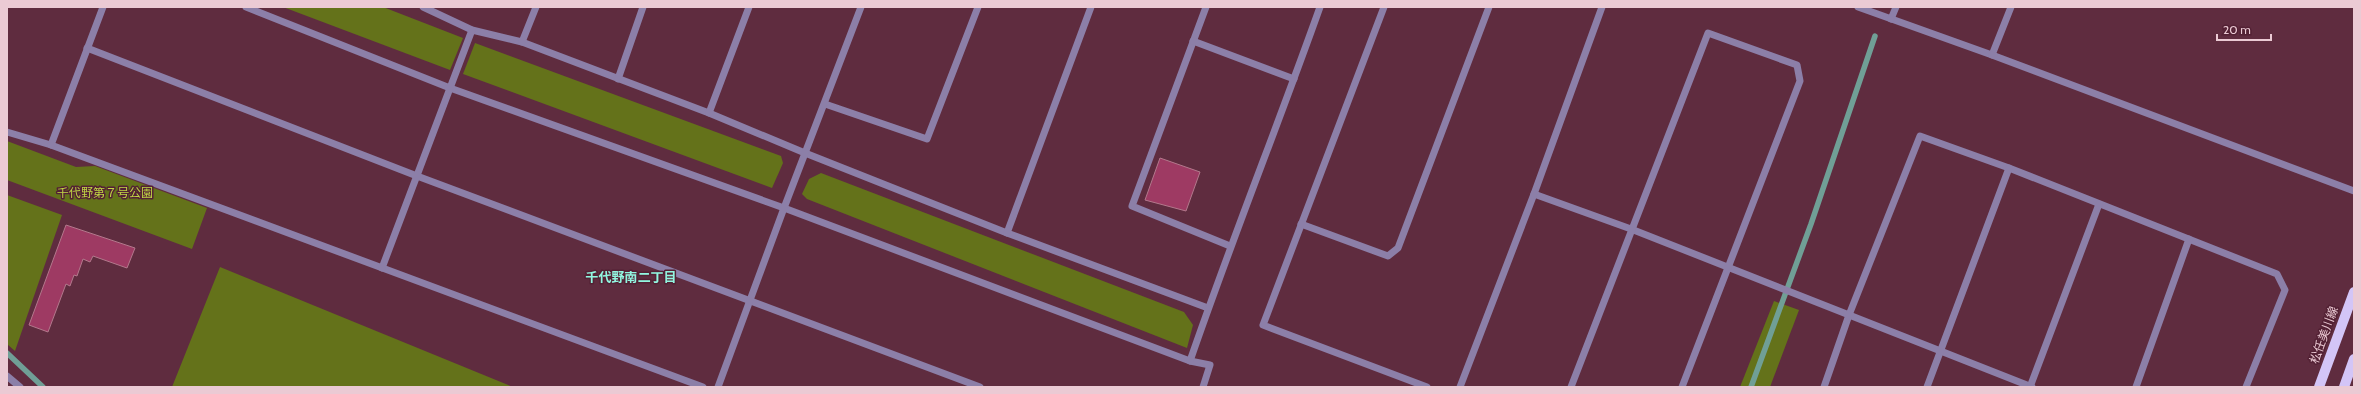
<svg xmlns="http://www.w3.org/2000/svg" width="2361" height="394" font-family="Cabin,'Noto Sans JP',sans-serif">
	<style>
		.green { fill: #64721a }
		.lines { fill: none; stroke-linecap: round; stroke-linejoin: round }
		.stream { stroke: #709f96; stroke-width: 5.5 }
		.building { fill: #9e3a63; stroke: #b3788c }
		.minor { stroke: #8c7fa8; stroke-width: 7 }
		.major { stroke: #d3c5f7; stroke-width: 10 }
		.labels { text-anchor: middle; stroke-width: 3; stroke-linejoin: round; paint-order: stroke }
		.park-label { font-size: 12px; fill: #bfd644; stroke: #532134 }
		.street-label { font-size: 12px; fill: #ebcad4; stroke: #532134 }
		.neighbourhood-label { font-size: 13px; font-weight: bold; fill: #92f6e0; stroke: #532134 }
	</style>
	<rect width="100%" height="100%" fill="#5f2c3f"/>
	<g class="green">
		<path d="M283,7H383L463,38L450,70Z"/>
		<path d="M475,43L781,156L783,163L772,188L463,74Z"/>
		<path d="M7,141L76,167L95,166L207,208L192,249L7,180Z"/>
		<path d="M821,173L1184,312L1193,325L1187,348L807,199L802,194L809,179Z"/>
		<path d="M7,195L62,215L15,351L7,344Z"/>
		<path d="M220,267L513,387H172Z"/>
		<path d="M1774,301L1799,310L1770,387H1740Z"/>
	</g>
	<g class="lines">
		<g class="stream">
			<path d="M7,353L43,387"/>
			<path d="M1751,387L1811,224L1875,36"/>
		</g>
	</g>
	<g class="building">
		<path d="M1160,158L1200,172L1186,211L1145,200Z"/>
		<path d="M66,225L135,248L127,268L93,256L90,262L83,259L77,276L74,275L70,286L66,284L48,332L29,325Z"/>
	</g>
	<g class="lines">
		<g class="minor">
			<path d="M246,7L450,88L784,208L1190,361L1210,365L1203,387"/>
			<path d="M423,7L472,30L522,42L709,113L805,153L1007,233L1208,308"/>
			<path d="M1206,7L1132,206L1230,246"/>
			<path d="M1384,7L1263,325L1427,387"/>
			<path d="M1858,7L1992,55L2011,7"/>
			<path d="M1891,19L1896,7"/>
			<path d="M1193,41L1294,79"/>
			<path d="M522,42L536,7"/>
			<path d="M87,48L417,176L980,387"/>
			<path d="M1992,55L2354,191"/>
			<path d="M618,79L643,7"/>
			<path d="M825,104L927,139L978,7"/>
			<path d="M709,113L749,7"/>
			<path d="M7,132L51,145L703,387"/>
			<path d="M51,145L103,7"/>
			<path d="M1534,194L1631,229L2032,387"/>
			<path d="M1301,224L1388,256L1398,248L1489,7"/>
			<path d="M1007,233L1091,7"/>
			<path d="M382,268L472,30"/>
			<path d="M1190,361C1231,242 1278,125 1320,7"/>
			<path d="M7,376L20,387"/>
			<path d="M718,387L784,208L861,7"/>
			<path d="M1460,387L1534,194L1602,7"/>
			<path d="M1571,387L1708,33L1797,65L1800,81L1682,387"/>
			<path d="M1824,387L1849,315L1920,136L2009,168L2277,274L2285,290L2246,387"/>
			<path d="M1927,387L2009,168"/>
			<path d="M2030,387L2099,204"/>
			<path d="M2136,387L2189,239"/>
		</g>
		<g class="major">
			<path d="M2319,387L2354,292"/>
			<path d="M2344,387L2354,359"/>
		</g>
	</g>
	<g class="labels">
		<g class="park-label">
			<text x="105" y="197">千代野第７号公園</text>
		</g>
		<g class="street-label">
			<text transform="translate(2324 335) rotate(-70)" y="4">松任美川線</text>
		</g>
		<g class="neighbourhood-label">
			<text x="631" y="282">千代野南二丁目</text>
		</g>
	</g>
	<rect width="2361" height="394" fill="none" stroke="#ebcad4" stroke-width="16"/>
	<path d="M2217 34v6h54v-6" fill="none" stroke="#ebcad4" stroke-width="2"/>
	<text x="2223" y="34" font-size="12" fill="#ebcad4" stroke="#532134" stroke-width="3" paint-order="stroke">20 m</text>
</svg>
